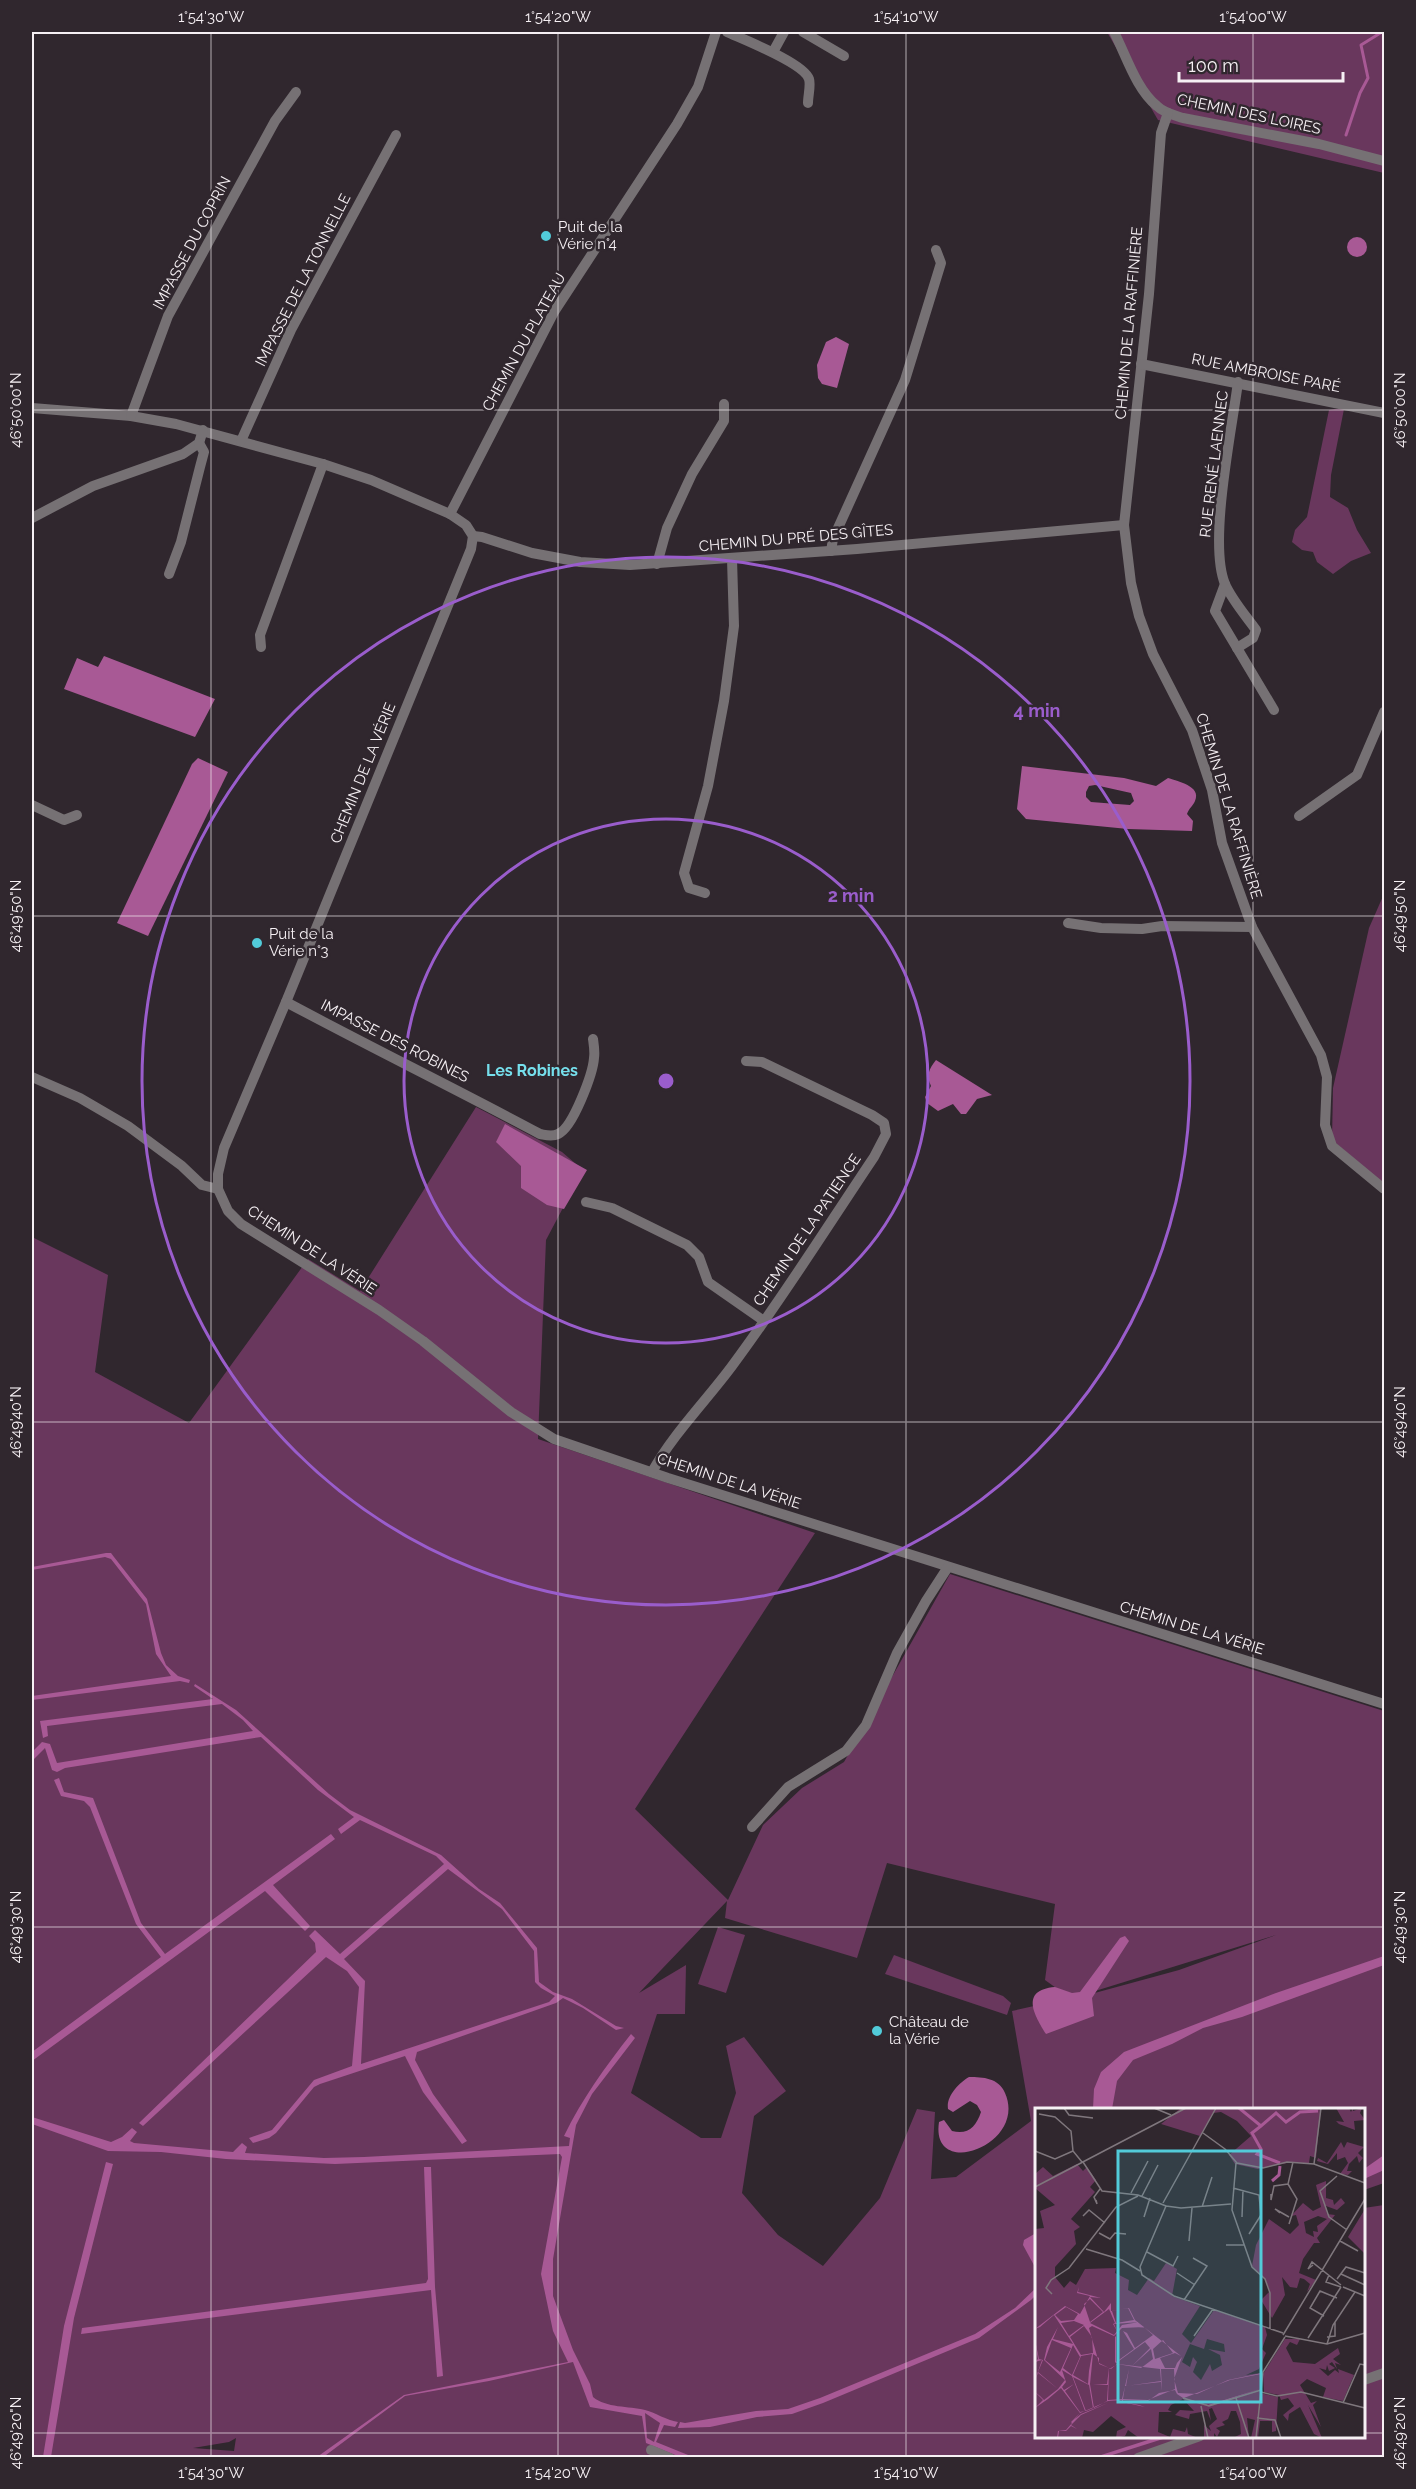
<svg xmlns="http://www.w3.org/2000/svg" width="1416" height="2489" font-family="Raleway,sans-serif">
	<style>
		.green { fill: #69375d; fill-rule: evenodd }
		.water { fill: #a85995; fill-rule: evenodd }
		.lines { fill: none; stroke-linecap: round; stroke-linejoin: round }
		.stream { stroke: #a85995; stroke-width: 3 }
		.minor { stroke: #767174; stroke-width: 10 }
		.ticks { fill: none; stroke: #f6f0f4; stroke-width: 1.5; stroke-opacity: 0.45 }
		.ring { fill: none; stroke: #9a5dcc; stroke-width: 3 }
		.poi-dot { fill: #52cbd9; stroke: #30272e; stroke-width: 2 }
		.labels { text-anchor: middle; stroke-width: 5; stroke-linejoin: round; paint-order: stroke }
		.street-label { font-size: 15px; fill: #f6f0f4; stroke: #30272e }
		.poi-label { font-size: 15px; fill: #f6f0f4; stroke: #30272e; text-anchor: start }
		.neighbourhood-label { font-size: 16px; font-weight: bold; fill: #75dfec; stroke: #30272e }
		.inset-river { fill: none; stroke: #a85995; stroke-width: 3 }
		.inset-road { fill: none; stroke: #7f777d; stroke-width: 1.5 }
		.view { fill: #52cbd9; fill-opacity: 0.15; stroke: #52cbd9; stroke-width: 3 }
		.inset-edge { fill: none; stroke: #f6f0f4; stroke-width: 3 }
		.centre { fill: #9a5dcc; stroke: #30272e; stroke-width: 3 }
		.ring-label { font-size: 18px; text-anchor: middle; font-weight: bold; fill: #9a5dcc; stroke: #30272e; stroke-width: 5; stroke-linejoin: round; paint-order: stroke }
		.neatline { fill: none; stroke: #f6f0f4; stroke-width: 2 }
		.ticks-label { font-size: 15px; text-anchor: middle; fill: #f6f0f4 }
	</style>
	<rect width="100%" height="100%" fill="#30272e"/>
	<g class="green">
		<path d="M1107,32H1384V173L1158,120Z"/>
		<path d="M1335,409H1344L1331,475L1330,497L1348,508L1357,530L1371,553L1351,561L1333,574L1317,562L1313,552L1302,550L1292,542L1295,530L1307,517L1329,410Z"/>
		<path d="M1384,894V1184L1332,1140L1333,1088L1369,928Z"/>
		<path d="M476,1107L562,1152L583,1170L546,1240L538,1439L815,1533L635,1809L728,1900L763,1825L802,1788L844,1762L950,1574L1384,1711V2183L1364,2190V2110H1036V2436H1364V2208L1384,2205V2457H32V1237L108,1275L95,1372L189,1423L308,1259L360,1291ZM887,1863L1055,1904L1045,1980L1070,1998L1012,2011L1031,2121L956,2177L931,2179L935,2112L917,2109L880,2198L823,2266L778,2235L742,2193L754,2116L786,2091L744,2037L726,2046L736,2093L721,2138H701L631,2093L657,2014H685L686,1965L639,1993L727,1901L725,1918L857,1958ZM1276,1935L1179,1970L1080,1997L1079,1996ZM236,2438L234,2451L193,2448L229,2442Z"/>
		<path d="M718,1927L745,1935L726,1993L698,1984Z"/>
		<path d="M894,1955L1003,1996L1011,2003L1007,2015L885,1974Z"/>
	</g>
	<g class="water">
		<circle cx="1357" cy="247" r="10"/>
		<path d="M836,337L849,344L837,388L822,384L818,378L817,365L826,342Z"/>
		<path d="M104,656L215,699L195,737L64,689L77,658L98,667Z"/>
		<path d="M198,758L228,772L148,936L117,923L192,764Z"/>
		<path d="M1022,766L1124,778L1156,786L1168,778C1177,781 1202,786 1195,801C1193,806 1189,808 1187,814L1193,821L1192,831L1128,829L1026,819L1017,809ZM1095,785L1131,793L1134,801L1130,805L1091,802L1086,797V792L1089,786Z"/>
		<path d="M936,1060L992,1095L977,1099L966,1114H961L953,1104L938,1111L927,1103L925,1097L931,1086C926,1075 929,1069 936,1060Z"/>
		<path d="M505,1124L587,1170L564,1209L547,1205L521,1188V1166L496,1142Z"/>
		<path d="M106,1553H111L114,1557L147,1599L161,1653L166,1665L178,1676L190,1680L189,1683L180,1681L32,1700V1696L171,1676L156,1654L146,1604L111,1559L105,1557L32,1570V1567Z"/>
		<path d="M195,1684L236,1710L329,1794L350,1810L441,1855L479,1889L500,1903L537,1948L539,1982L553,1992L572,1999L616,2026L624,2028L616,2030L583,2008L563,1998L556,2003L417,2052L415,2060L433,2094L467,2141L462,2144L423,2092L405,2056L320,2084L314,2087L276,2133L269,2138L253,2143L249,2138L272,2130L314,2080L352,2066L359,1987L347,1971L326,1957L143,2126L139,2123L316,1952L315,1943L309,1936L315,1930L340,1954L444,1864L436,1856L360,1820L341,1834L338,1829L354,1817L318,1790L261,1737L65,1768L57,1772L52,1770L45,1748L32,1761V1752L42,1742L50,1744L57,1763L253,1731L243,1720L222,1704L47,1726L48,1736L43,1738L40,1721L213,1699L194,1686ZM448,1869L502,1909L534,1951L535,1982L541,1988L555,1996L549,2002L361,2064L365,1981L344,1959Z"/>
		<path d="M59,1778L64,1792L93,1798L141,1923L165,1954L331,1834L335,1839L273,1885L310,1926L305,1931L265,1891L32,2061V2052L161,1957L136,1924L90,1807L84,1801L61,1796L54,1780Z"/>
		<path d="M1125,1936L1129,1941L1092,1998L1094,2016L1046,2034C1035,2016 1019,1990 1055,1987L1072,1993L1080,1992L1120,1938Z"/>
		<path d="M1384,1956V1965L1242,2017L1203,2028L1172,2044L1133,2060L1117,2081L1112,2109H1093L1094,2089L1101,2072L1124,2052L1276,1993Z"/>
		<path d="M631,2034L635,2038L592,2094L576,2125L553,2259V2296L573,2350L590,2384L593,2397C606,2408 629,2406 645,2410C656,2413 666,2420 678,2422L675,2427L664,2425L656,2442L693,2457H680L646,2443L642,2416L590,2407L573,2362L489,2381L405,2396L326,2455L317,2457L404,2395L568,2362L553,2331L541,2274L562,2157L560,2154L335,2164L226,2159L161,2152L108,2151L32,2124V2117L111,2142L122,2137L132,2128L137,2132L130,2141L134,2143L233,2152L242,2143L247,2147L245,2153L324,2158L364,2157L569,2146L570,2138L564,2136C582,2099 605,2067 631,2034ZM645,2413L660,2423L654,2442L647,2438Z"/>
		<path d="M969,2077C983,2077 999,2078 1005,2093C1028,2145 930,2181 939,2122L944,2120L952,2131C968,2135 976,2127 981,2112L977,2105L970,2101L953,2112L948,2109C946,2096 959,2083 969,2077Z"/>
		<path d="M1384,2155V2170L1364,2179V2169Z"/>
		<path d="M106,2162L113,2164L74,2318L51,2457H43L64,2326Z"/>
		<path d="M424,2167H431L435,2287L443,2376L437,2377L431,2290L81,2334L82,2328L426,2283L428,2279Z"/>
		<path d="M1036,2233V2269L1023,2245L1024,2240Z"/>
		<path d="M1036,2288V2295L1031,2300L979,2338L823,2403L792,2414L757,2417L710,2427L678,2428L680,2422L685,2423L756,2411L788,2409L820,2398L975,2334L1015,2308Z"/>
		<path d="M1157,2437L1163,2439L1106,2457H1095Z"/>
	</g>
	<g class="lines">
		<path class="stream" d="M1346,135L1360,93L1368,78L1361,45L1382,32"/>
		<g class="minor">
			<path d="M727,32C742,39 804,63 809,79C811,85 808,96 808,103"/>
			<path d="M803,32L844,56"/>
			<path d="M1114,32C1126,55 1136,89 1157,106C1164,113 1174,115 1183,118L1319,144L1384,161"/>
			<path d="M773,52L784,32"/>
			<path d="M1168,113L1161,133L1149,294L1124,525L1131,583L1139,616L1153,654L1192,730L1212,790L1222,843L1252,927L1321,1055L1327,1077L1325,1125L1332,1146L1384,1189"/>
			<path d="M1141,364L1384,413"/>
			<path d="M32,408L131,416L176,424L323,464L371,480L450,514L466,525L473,536L471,549L286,1002L224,1148L218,1174V1189L228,1211L241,1224L379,1310L423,1341L511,1412L554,1439L668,1478L1384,1704"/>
			<path d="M131,416L168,316L275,121L296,92"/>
			<path d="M241,441L291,330L396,135"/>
			<path d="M450,514L554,312L677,124L698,87L716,32"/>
			<path d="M32,518L93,486L183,454L199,443L203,430"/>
			<path d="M473,536L482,537L532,553L580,562L630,565L857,549L1124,525"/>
			<path d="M831,551L833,539L905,380L941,263L936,250"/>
			<path d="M657,564L667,528L692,474L724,421V404"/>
			<path d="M169,574L181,542L200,467L204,452L199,443"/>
			<path d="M1225,584L1215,611L1274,710"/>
			<path d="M261,647L260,635L323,464"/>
			<path d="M1237,648L1253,638L1256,630C1246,616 1232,600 1225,584C1208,543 1232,429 1238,382"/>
			<path d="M32,805L64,820L77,815"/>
			<path d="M1299,816L1357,775L1384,712"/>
			<path d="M705,893L689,888L684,873L708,786L724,701L734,626L732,559"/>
			<path d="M1068,923L1101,928L1142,929L1162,926L1252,927"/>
			<path d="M286,1002C370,1047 456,1089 540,1134C546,1135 552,1137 558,1134C573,1128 593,1073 594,1058C595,1052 594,1046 593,1039"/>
			<path d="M32,1077L80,1098L128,1126L182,1166L202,1185L218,1189"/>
			<path d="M586,1202L612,1208L687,1245L699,1257L708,1282L764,1321"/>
			<path d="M652,1472C673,1434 706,1401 732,1366C782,1299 827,1227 874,1157L886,1134L884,1123L872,1115L762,1062L746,1061"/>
			<path d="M752,1827L788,1787L846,1751L866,1725L897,1653L926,1601L948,1567"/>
			<path d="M1364,2380L1384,2373"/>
			<path d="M651,2450L670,2458"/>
			<path d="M1138,2458L1200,2436"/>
		</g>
	</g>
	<path class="ticks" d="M211,32V2458M558,32V2458M906,32V2458M1253,32V2110M32,410H1384M32,916H1384M32,1422H1384M32,1927H1384M32,2433H1036M1364,2433H1384M1253,2436V2458"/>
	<g class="ring">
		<circle cx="666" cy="1081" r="262"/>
		<circle cx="666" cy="1081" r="524"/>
	</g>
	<g class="poi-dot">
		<circle cx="546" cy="236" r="6"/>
		<circle cx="257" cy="943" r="6"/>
		<circle cx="877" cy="2031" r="6"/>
	</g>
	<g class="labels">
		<g class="street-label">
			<text transform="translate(1249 114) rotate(12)" y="5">CHEMIN DES LOIRES</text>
			<text transform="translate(192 243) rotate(-62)" y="5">IMPASSE DU COPRIN</text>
			<text transform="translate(303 280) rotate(-63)" y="5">IMPASSE DE LA TONNELLE</text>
			<text transform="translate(1129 323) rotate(-85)" y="5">CHEMIN DE LA RAFFINIÈRE</text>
			<text transform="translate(524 342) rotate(-61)" y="5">CHEMIN DU PLATEAU</text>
			<text transform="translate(1266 373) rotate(11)" y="5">RUE AMBROISE PARÉ</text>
			<text transform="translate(1214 464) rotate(-83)" y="5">RUE RENÉ LAENNEC</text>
			<text transform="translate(796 538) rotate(-5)" y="5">CHEMIN DU PRÉ DES GÎTES</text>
			<text transform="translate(363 773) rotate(-68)" y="5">CHEMIN DE LA VÉRIE</text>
			<text transform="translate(1229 806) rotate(73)" y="5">CHEMIN DE LA RAFFINIÈRE</text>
			<text transform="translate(395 1041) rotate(27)" y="5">IMPASSE DES ROBINES</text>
			<text transform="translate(807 1230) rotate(-56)" y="5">CHEMIN DE LA PATIENCE</text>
			<text transform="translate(312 1250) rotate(33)" y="5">CHEMIN DE LA VÉRIE</text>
			<text transform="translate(729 1481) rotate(18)" y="5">CHEMIN DE LA VÉRIE</text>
			<text transform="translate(1192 1628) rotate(17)" y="5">CHEMIN DE LA VÉRIE</text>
		</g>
		<g class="poi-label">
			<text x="558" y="232">Puit de la<tspan x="558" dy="17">Vérie n°4</tspan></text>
			<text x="269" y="939">Puit de la<tspan x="269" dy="17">Vérie n°3</tspan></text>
			<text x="889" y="2027">Château de<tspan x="889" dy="17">la Vérie</tspan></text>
		</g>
		<g class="neighbourhood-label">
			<text x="532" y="1076">Les Robines</text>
		</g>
	</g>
	<g transform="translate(1035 2108)">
		<rect width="330" height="330" fill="#30272e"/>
		<path d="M146,0H286L281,50L275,48L274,55H252L223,61L200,56L194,47L216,28L202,13L186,4L178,5L165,28L126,16ZM301,0H314L316,4L318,0V3L327,0L325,5L330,12L319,13L320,22L304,16L301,13L309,14ZM306,34L309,40L312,34L329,39L323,45L328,50L324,55L322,48L314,56L312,63H317L313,67L305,66L313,55L310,49L302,52V45L293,56L282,53L283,50L292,55ZM42,56L48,63L52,59L61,72L55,79L60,84L36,111L45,119L39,123L41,136L20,159V169L29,180L35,173L41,177L50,161L81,160L80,165L94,172L93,182L102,187L114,170L119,173L131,155L142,161L137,188L165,198L147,226L156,235L179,202L230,219L232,227L227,241L231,245L224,261L211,267L226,265L225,285L243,289L241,323L237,324V313H225L223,330H216L220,312L212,310L214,330H198L206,326L205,314L201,303H196L193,311L187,314L190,317L181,320L185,323L182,329L179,325V330H169V317L176,323L174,318L182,311L177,300L174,301L176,313L172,303L155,306L154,311L140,307L145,302L159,303L148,291L136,297L133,302L137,304H124L123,324L135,329L138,321L150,324L152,319L153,326L163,330H104L93,322L90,328L81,330L82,323L91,319L76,308L58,324L49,322L47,330H0V121L9,120L5,103L20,97L0,80V66L8,59L18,68ZM172,231L189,236L190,244L173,241L185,247L187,257L177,263L175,256L166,272L158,264L162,254L158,249L155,259L147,254L155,236L169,241ZM291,73V90L298,92L299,97L306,90L310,95L302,102L291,98L292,106L300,107L282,130L285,135H279L268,151L264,165L281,172L272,184L275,176L269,171L265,170L262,180L255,179L247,169L250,187L237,210L226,192L235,183L230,171L217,158L221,137L234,111L255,126L264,117L261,107L256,108L268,95L278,103L286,99L281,77ZM283,108L292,111L282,118L283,124L278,123L279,129L271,125L269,114ZM330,101V146L313,129ZM250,231H265L262,237L255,234L251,240L258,254L280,256L303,240L305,246L298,251L306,257L300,255L302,261L297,254L294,256L300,260L294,263L292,257L291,262L284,260L293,268L300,262L304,265L303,261L319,267L308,293L288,289L291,280L272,271L265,277L276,295L282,293L278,297L286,319L273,297L287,330L279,326L265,299L254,306L253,313L248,307L259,298L253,290L246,292L244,287L229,284L228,266Z" fill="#69375d" fill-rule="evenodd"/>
		<path d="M45,176L44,179L43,184L66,190L55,189L69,204L76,195V203L94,200L100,212L146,248L140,245L125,250L130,260H140L142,255L147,249L139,271L143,285L162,286L193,272L227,265L225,281L174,298L148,290L142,286L140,282L124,285L113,293L88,292V294L104,297L110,299L87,294V292L73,293L45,305L40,311L46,306L73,295L46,307L36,317L42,321L36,318L31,323H24L23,330H22L23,323L31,322L37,315L13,291L0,300L8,292L0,284L5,288L15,277L5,288L9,292L23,281L3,265L0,272L7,252L0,254L3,251L0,232L4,251L8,252L3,264L23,281L30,272L9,252L12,239L23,219L18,231L38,236L19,207L5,219L0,221L30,198L45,206L55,188L42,185ZM55,191L68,204L55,214L49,196ZM31,199L43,206L39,212L26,213L20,207ZM93,200L99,212L81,215L77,203ZM74,201L80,215L78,216L82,223L79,216L104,214L87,217L79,227L55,215ZM39,213L49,217L34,228L26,215ZM49,218L57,229L58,245L46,247L35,229ZM57,218L79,228L87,220L109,219L118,227L100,240L92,225L88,223L99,241L81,254V229L80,228V254L81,255L110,234L115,240L97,258L116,241L118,251L106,260L82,256L76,261L64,255L54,220ZM17,232L36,240L25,264L10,252ZM128,232L138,245L120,251L118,241ZM38,237L45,249L37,267L28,260ZM57,246L54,263L53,276L38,267L46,248ZM58,246L64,250V256L74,260L72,276L58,277H73L72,293L59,300L55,276ZM83,256L125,261L126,273L91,278L94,261L87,291L73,292L74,261ZM126,261H139L140,281L113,292L88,291L90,278L126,274L127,283ZM27,262L37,268L50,303L45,304L30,283L39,276L29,282L27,279L31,274ZM226,266L225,281L173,297L149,290L195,272ZM38,269L54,277L58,300L51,303ZM26,280L45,305L36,314L13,291Z" fill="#a85995" fill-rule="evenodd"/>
		<path class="inset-river" d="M204,0L226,18L241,5L251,14L265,4L283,3M226,18L217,25L226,41L222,46L245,55M237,73L244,67L245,58"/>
		<path class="inset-road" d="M29,0L34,7L58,10M119,0L136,7M4,6L20,9L36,23L38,43L47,54M168,25L190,41L202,55L228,60L252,54L279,56L330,75M0,43L20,51L38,43M48,54L67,83L103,87L131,98L105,159L107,167L139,188L248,225M201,55L197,102L217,159L230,171L235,185V221M279,56L286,0M302,68L285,83L294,109L312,122M0,79L151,0M198,80L224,87L226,107L214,126M96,85L113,53M236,86V92L239,78L253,76M107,88L123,57M61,92L62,96L59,89L65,81M128,95L181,0M131,98L146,100L196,96M167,99L177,69M245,105L240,101L254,109M48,108L54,102L70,115M109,109L115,90M207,109L208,82M254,116L262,91L253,76L258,54M64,125L75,131L80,125L91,126M154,133L157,100M305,133L323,143M191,137H209M51,141L87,152L105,163M112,144L138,158L143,148M278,157L273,161L277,154L306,177M142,165L160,177M306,166L330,177M294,167L291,174L306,179M302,171L311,159L330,165M308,179L330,188M17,186L11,180L16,172L34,160L81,99L103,88M149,192L172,158L158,150M289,208L275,200L285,183L302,190M248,227L330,91M159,228L178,201M250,228L292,236L330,225M292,229L300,228V214M273,230L306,179M292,236L298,217L320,184M226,284L242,288L266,284L330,300M148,290L174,298L226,282M201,290L214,330M308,295L325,256L330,257M166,298L173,330M222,310L240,312L246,330M221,330L228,264L250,229"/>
		<path class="view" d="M83,43H226V294H83Z"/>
		<rect width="330" height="330" class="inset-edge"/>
	</g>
	<circle cx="666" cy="1081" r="9" class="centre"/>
	<g class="ring-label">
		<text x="1037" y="717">4 min</text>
		<text x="851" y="902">2 min</text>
	</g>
	<rect width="1416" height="2489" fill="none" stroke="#30272e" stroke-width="66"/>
	<path d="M1179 72v9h164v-9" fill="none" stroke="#f6f0f4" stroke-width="3"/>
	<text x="1188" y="72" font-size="18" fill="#f6f0f4" stroke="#30272e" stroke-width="4.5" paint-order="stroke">100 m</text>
	<rect x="33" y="33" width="1350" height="2423" class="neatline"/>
	<g class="ticks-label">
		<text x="211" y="22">1°54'30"W</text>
		<text x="558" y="22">1°54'20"W</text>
		<text x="906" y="22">1°54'10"W</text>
		<text x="1253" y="22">1°54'00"W</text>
		<text transform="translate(16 410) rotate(-90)" y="5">46°50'00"N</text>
		<text transform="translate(1400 410) rotate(-90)" y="5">46°50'00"N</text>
		<text transform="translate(16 916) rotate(-90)" y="5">46°49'50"N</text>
		<text transform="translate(1400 916) rotate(-90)" y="5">46°49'50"N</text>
		<text transform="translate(16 1422) rotate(-90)" y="5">46°49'40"N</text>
		<text transform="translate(1400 1422) rotate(-90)" y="5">46°49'40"N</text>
		<text transform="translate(16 1927) rotate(-90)" y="5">46°49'30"N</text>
		<text transform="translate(1400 1927) rotate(-90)" y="5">46°49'30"N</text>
		<text transform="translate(16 2433) rotate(-90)" y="5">46°49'20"N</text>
		<text transform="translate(1400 2433) rotate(-90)" y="5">46°49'20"N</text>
		<text x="211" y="2478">1°54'30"W</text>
		<text x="558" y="2478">1°54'20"W</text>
		<text x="906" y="2478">1°54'10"W</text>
		<text x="1253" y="2478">1°54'00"W</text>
	</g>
</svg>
